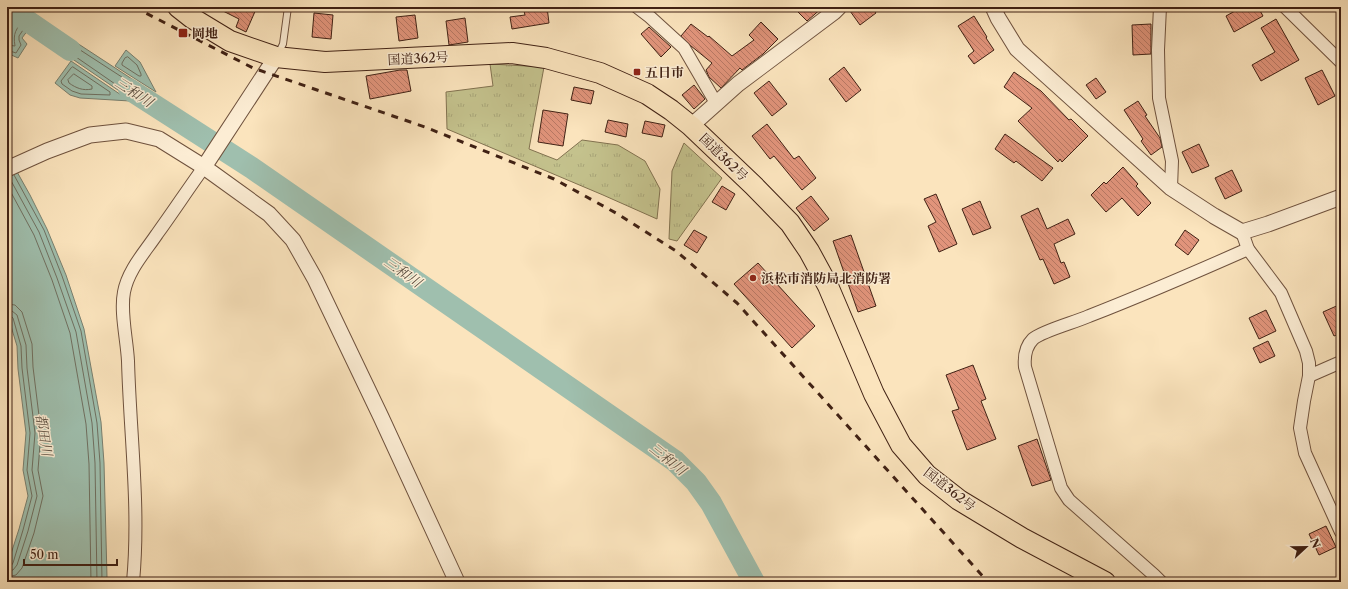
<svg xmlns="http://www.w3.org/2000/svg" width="1348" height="589" font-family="'Libre Caslon Text','Noto Serif JP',serif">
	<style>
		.grass { fill: url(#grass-tufts); stroke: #827250 }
		.water { fill: #9fbfae; stroke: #798070 }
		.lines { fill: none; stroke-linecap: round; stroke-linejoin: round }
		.shore { stroke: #707061; stroke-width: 1 }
		.river { stroke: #9fbfae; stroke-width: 22 }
		.building { fill: url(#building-back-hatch); stroke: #402114 }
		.service-casing { stroke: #6f523e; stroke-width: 8 }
		.minor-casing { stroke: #6f523e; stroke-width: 14 }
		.tertiary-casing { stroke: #6f523e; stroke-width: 17 }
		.trunk-casing { stroke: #402114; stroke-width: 22 }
		.service { stroke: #fcedd4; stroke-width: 6 }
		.minor { stroke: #fcedd4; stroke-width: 12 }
		.tertiary { stroke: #fcedd4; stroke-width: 15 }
		.trunk { stroke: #fbe4bd; stroke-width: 20 }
		.rail { stroke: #402114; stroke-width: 3; stroke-dasharray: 7 7; stroke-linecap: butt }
		.poi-dot { fill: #8f2418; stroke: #fcedd4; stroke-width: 1.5 }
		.labels { text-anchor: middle; stroke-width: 3; stroke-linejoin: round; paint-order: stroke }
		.poi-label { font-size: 13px; font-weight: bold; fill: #402114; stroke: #fcedd4; text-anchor: start }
		.street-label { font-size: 13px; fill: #402114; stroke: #fcedd4 }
		.water-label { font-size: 14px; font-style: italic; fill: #5c5042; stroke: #fcedd4 }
	</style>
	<defs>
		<pattern id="grass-tufts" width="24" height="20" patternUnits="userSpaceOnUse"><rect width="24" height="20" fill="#c4c28d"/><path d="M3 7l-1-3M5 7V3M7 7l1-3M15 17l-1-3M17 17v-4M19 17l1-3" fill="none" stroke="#a9a679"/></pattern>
		<pattern id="building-back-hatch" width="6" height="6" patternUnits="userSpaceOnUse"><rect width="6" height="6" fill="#e1947b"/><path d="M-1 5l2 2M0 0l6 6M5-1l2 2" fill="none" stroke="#b87864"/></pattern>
	</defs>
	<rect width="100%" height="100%" fill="#fbe4bd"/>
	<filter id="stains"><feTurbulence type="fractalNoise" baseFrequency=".005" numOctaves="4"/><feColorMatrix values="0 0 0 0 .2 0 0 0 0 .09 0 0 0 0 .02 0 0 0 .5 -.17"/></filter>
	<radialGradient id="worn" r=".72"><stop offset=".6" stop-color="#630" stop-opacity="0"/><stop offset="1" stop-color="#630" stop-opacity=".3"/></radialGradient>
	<g class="grass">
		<path d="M490,64L544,67L529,149L557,160L582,140L618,145L645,161L660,189L657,219L603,195L447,129L446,92L493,86Z"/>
		<path d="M684,143L722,178L677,241L669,239L672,171Z"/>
	</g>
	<g class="water">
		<path d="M7,7H35L32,12L41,18L32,31L28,30L22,38L27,44L18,58L7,53Z"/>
		<path d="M51,26L158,96L170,115L150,102L134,101L49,43L46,44L41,40Z"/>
		<path d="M126,50L140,62L156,92L115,66Z"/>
		<path d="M71,61L130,101L80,98L70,95L55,83Z"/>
		<path d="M7,154L30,195L47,229L66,275L84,329L101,422L104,463L107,577L106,582H7L8,563L19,529L28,496L23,470L26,433L18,369L17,346L7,313Z"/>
	</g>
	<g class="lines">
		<g class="shore">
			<path d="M52,33H54L148,94V97H136L131,95L50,39L49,36Z"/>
			<path d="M7,45L15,46C13,34 15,28 26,20L23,13L24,7"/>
			<path d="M7,50L16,53L21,45L19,40V36L25,27L31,25L34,20L28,13L30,7"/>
			<path d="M128,57L137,65L141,74V76H139L122,65V63L125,58Z"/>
			<path d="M73,67L110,92V95L81,94L72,91L62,84L61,81L71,68Z"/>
			<path d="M74,74L92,86V89C83,91 76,88 69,83L68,80Z"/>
			<path d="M14,175L44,230L62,276L81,331L97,423L100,463L102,582"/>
			<path d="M9,177L39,232L57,278L76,332L92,423L95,463L97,582"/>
			<path d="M7,185L34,235L52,280L70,333L86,424L89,464L91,582"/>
			<path d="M7,304L15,305L22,312L32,344L33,367L41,432L38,470L43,496L34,533L22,568L16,575L7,577"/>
			<path d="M7,310L12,311L17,315L26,345L27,368L35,433L32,470L37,496L28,531L17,565L13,570L7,571"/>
			<path d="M7,315H10L13,318L21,346L22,368L30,433L27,470L32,496L23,530L13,563L11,566H7"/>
		</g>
		<g class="river">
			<path d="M7,7L70,50"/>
			<path d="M129,89L252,168L675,461L696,482L711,503L754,582"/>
		</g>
	</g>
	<g class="building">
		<path d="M215,7H257L246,32L236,27L239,19Z"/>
		<path d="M523,7H547L549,23L512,29L510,17L525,15Z"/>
		<path d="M793,7H823L807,21Z"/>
		<path d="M856,7H872L876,13L860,25L850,11Z"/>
		<path d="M1242,7H1258L1263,16L1234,32L1226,16Z"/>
		<path d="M314,13L333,15L331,39L312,37Z"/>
		<path d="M415,15L418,38L399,41L396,17Z"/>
		<path d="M974,16L987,37L986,38L994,50L974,64L968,56L974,51L958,26Z"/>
		<path d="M465,18L468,42L449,45L446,21Z"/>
		<path d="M1276,19L1299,60L1261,81L1252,65L1275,52L1261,28Z"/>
		<path d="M761,22L778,39L763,54L742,70L740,68L721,88L709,77L706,70L712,63L691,46L681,36L691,24L708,37L709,36L732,56L754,40L749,35Z"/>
		<path d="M1151,24V54L1133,55L1132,25Z"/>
		<path d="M649,27L671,47L661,57L641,34Z"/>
		<path d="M844,67L861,90L846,102L829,79Z"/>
		<path d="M400,70H407L411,91L370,99L366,76Z"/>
		<path d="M1322,70L1335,96L1318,105L1305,78Z"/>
		<path d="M1014,72L1041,91L1069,120L1071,119L1088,136L1062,162L1060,159L1058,162L1018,121L1032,108L1004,87Z"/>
		<path d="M1096,78L1106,92L1096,99L1086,85Z"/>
		<path d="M769,81L787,104L772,116L754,93Z"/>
		<path d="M694,85L705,99L694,109L682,95Z"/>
		<path d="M574,87L594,91L591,104L571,100Z"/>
		<path d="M1138,101L1147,115L1145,116L1160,138L1162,147L1151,155L1141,141L1143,139L1124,110Z"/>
		<path d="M543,110L568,114L563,146L538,142Z"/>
		<path d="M608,120L628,124L626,137L605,132Z"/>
		<path d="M645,121L665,125L662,137L642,133Z"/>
		<path d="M767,124L794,159L799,156L816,178L802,190L774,156L770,159L752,136Z"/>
		<path d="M1005,134L1053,168L1042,181L1016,161L1014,163L995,149Z"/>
		<path d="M1199,144L1209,166L1192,173L1182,152Z"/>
		<path d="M1123,167L1138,184L1136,186L1151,203L1138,216L1122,198L1106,212L1091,195L1104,182L1106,184Z"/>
		<path d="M1232,170L1242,191L1225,199L1215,178Z"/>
		<path d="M722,186L735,194L726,210L712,202Z"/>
		<path d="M936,194L957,244L939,252L928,226L936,222L924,199Z"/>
		<path d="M811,196L829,219L814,231L796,208Z"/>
		<path d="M980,201L991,228L973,235L962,209Z"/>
		<path d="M1038,208L1047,229L1068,219L1075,234L1054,244L1061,263L1064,262L1070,277L1054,284L1043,259L1040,260L1021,216Z"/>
		<path d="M694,230L707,237L697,253L684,245Z"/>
		<path d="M1185,230L1199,240L1188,255L1175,245Z"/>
		<path d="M851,235L876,306L858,312L833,241Z"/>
		<path d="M758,263L815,326L792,348L734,284Z"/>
		<path d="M1341,304V333L1334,336L1323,312Z"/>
		<path d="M1266,310L1276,331L1259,339L1249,318Z"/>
		<path d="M1268,341L1275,356L1260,363L1253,348Z"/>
		<path d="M973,365L986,399L981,401L996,439L967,450L952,411L959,409L946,375Z"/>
		<path d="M1037,439L1051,480L1032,486L1018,446Z"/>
		<path d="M1326,526L1336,547L1319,555L1309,534Z"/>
	</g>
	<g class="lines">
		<g class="service-casing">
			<path id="service" d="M278,54L283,44L288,7"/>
		</g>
		<g class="minor-casing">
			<g id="minor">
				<path d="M637,7L650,17L684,48L716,103"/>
				<path d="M1160,7L1158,50L1159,98L1172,161L1171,188"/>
				<path d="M1285,7L1341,62"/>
				<path d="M1242,232L1248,249L1281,293L1306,351L1309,363V376L1304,401L1300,428L1305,453L1341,532"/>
				<path d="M1309,376L1341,362"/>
				<path d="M133,582C140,508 130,435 128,361C127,340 120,312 124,292C128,270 145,252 157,234C173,212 188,189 204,167"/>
				<path d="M1161,582L1154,575L1069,500L1061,488L1025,367C1024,357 1025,347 1033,339C1042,331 1076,322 1089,316C1143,295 1196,272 1248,249"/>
			</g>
		</g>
		<g class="tertiary-casing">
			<g id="tertiary">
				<path d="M993,7L998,18L1017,49L1171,188L1214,216L1242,232L1268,224L1341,197"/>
				<path d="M276,57L204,167L269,214L293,240L315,279L381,417L457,582"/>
				<path d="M691,126L738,84L834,12L839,7"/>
				<path d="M7,169L47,151L90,135L126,131L159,139L204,167"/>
			</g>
		</g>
		<g class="trunk-casing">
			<path id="trunk" d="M178,7L192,18L230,41L276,57L325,62L512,53L546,58L600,73L647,94L671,110L691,126L754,186L790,223L809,251L828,286L874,394L901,445L927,475L959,500L1022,538L1105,582"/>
		</g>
		<use href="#service" class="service"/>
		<use href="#minor" class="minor"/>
		<use href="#tertiary" class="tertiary"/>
		<use href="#trunk" class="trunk"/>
		<path class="rail" d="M134,7L253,68L425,127L554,179L616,213L676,251L737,303L988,582"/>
	</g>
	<g class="poi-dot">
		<rect x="178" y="28" width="10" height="10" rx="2"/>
		<rect x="633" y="68" width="8" height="8" rx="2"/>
		<circle cx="753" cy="278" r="4"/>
	</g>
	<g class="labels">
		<g class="poi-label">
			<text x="192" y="38">岡地</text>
			<text x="645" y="77">五日市</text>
			<text x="761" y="283">浜松市消防局北消防署</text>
		</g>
		<g class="street-label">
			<text transform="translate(418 58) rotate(-3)" y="5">国道362号</text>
			<text transform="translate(724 157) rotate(44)" y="5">国道362号</text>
			<text transform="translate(950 489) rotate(38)" y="5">国道362号</text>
		</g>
		<g class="water-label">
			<text transform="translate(134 92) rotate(33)" y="5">三和川</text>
			<text transform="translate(403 272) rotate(35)" y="5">三和川</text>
			<text transform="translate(44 435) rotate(81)" y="5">都田川</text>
			<text transform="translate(668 459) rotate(39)" y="5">三和川</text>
		</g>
	</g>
	<rect width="1348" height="589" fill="none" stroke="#fbe4bd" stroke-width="24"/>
	<rect x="8" y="8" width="1332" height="573" fill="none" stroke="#402114" stroke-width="2"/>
	<rect x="12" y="12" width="1324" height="565" fill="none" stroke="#402114"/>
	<g transform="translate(1306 547) rotate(68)" stroke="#fcedd4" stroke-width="3" paint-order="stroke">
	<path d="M0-3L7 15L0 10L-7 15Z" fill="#402114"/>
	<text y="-6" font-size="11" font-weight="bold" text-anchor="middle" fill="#402114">N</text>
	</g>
	<path d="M24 559v6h93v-6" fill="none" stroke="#402114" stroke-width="2"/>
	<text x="30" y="559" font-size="12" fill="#402114" stroke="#fcedd4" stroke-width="3" paint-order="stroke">50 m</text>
	<rect width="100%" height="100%" filter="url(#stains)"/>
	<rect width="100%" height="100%" fill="url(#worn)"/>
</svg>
